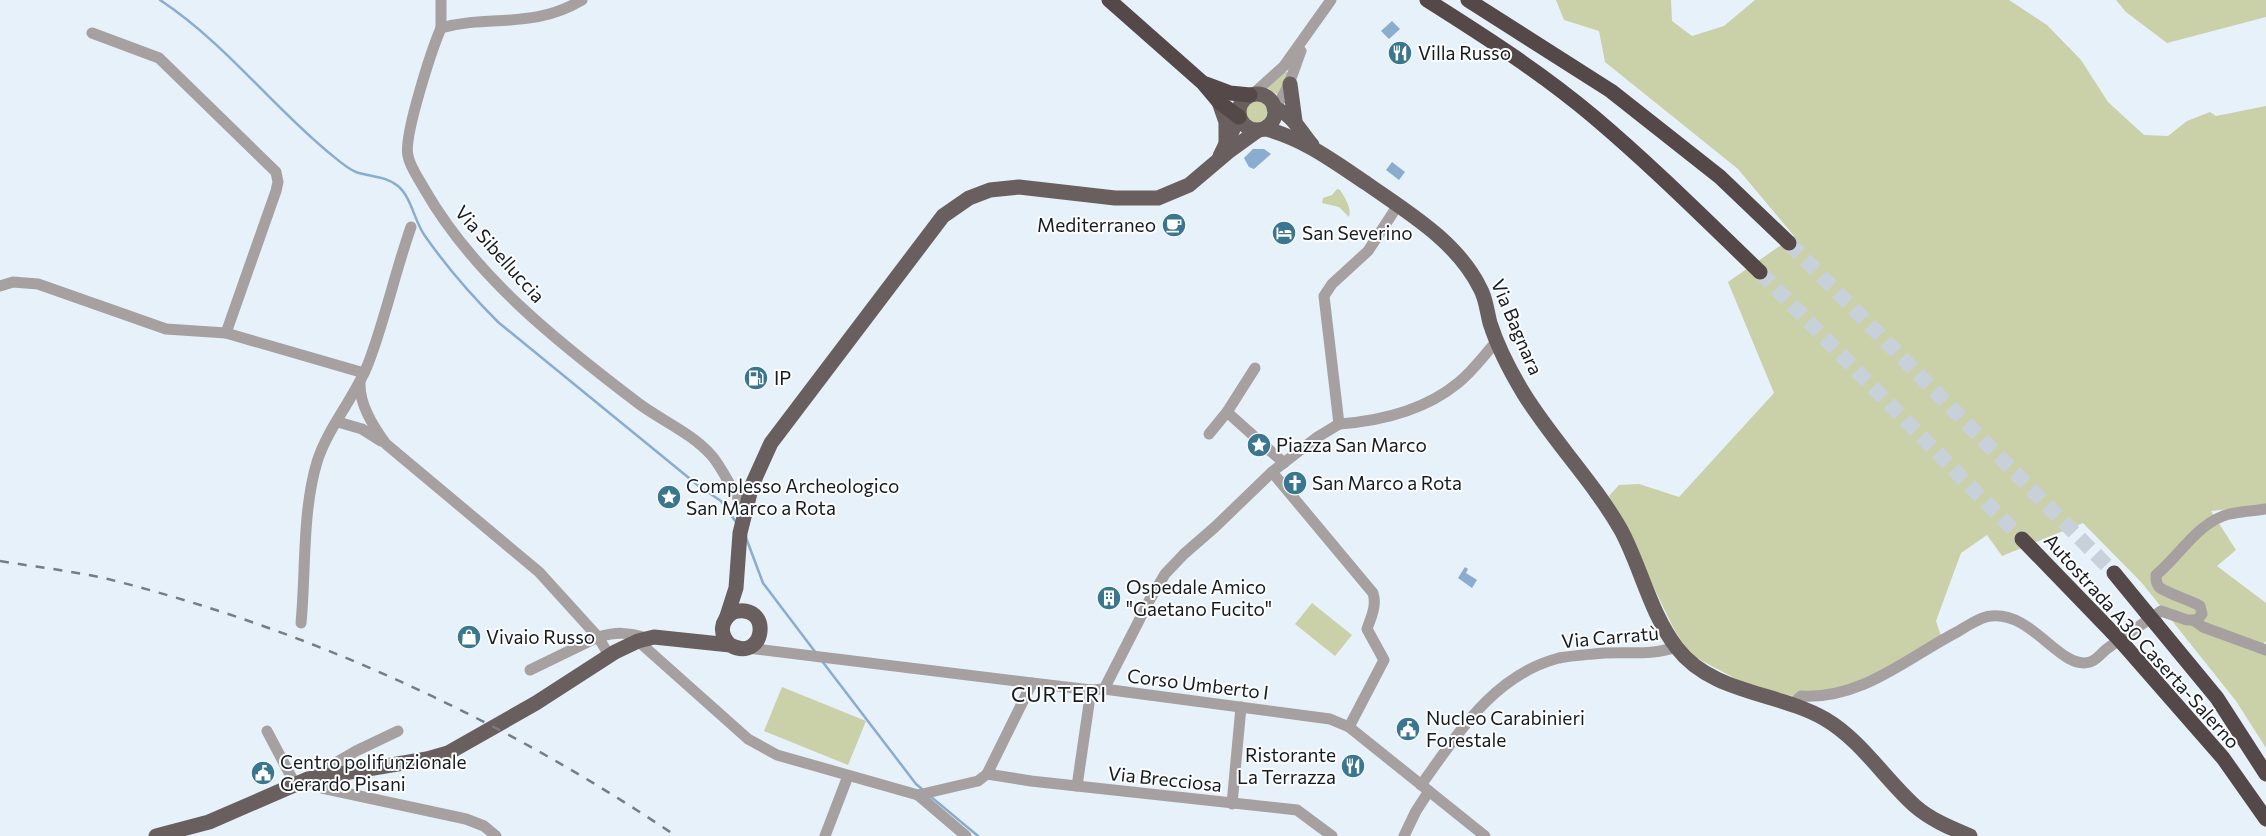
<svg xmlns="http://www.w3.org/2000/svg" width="2266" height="836" font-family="Commissioner,sans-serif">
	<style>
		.green { fill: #cad0a7 }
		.water { fill: #89accf }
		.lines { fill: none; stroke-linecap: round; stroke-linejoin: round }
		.stream { stroke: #89accf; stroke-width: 2.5 }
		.highway-tunnel { stroke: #c8d1d9; stroke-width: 15; stroke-dasharray: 15 8; stroke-linecap: butt }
		.minor { stroke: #a6a0a0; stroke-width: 11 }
		.major { stroke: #695f5f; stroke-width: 15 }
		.highway { stroke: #544848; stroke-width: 15 }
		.rail { stroke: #777d83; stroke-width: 2.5; stroke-dasharray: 9 9; stroke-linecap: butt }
		.highway-bridge { stroke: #544848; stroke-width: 15 }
		.labels { text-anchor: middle; stroke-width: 4; stroke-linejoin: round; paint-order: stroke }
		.poi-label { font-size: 19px; fill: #171b1e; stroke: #fbfdff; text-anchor: start }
		.street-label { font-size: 19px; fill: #171b1e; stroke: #fbfdff }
		.quarter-label { font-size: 21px; letter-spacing: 1px; fill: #171b1e; stroke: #fbfdff }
	</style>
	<rect width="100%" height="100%" fill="#e7f1fa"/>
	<g class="green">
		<path d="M1556,0H1671L1672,21L1692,36L1724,26L1755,0H2009L2047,25L2081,60L2108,102L2144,135L2168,136L2187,121L2210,112L2216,116L2266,106V505L2211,511L2236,550L2217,566L2266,603V641L2258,650L2266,653V748L2236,701L2142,583L2083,523L2002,556L1987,535L1961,553L1936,621L1942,639L1876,680L1821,697L1777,695L1742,682L1689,654L1673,627L1609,496L1619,485L1639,484L1679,497L1774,393L1728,282L1794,236L1738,169L1605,62L1599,31L1564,20Z"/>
		<path d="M2116,0H2266V17L2167,43L2126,12Z"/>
		<path d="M1285,71L1289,74L1279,96L1268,88Z"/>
		<circle cx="1256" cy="112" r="11"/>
		<path d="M1337,189L1340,190C1345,198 1352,208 1349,217L1339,207L1322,203L1323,198L1332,195Z"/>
		<path d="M1312,603L1352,635L1335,656L1295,624Z"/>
		<path d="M782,687L866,721L848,765L764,731Z"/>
	</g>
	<g class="water">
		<path d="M1392,21L1400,29L1389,39L1381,31Z"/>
		<path d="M1253,149H1264L1271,154L1254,169L1249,167L1244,158Z"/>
		<path d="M1392,162L1405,172L1399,180L1386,170Z"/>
		<path d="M1465,567L1468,569L1466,573L1477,580L1472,588L1458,578Z"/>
	</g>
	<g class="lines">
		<g class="stream">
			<path d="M160,0C225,43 269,103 328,152C337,159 346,168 356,172C370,177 386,176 398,186C412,198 414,221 425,236C446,266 472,296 498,322L700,487L721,501L736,522"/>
			<path d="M745,535L763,583L816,653"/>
			<path d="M822,661L916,784L922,789"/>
			<path d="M930,796L978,836"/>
		</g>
		<g class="highway-tunnel">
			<path d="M1789,243L2114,573"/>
			<path d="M1760,272L2022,539"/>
		</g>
		<g class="minor">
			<path d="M582,0C531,30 491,14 441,28C432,49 403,137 408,156C410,167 419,179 425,190C475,277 559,343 638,403C662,421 692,433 712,456C723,469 730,487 740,501L747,504"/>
			<path d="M441,28V0"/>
			<path d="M92,33L159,58L276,172L278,182L276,191L226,333"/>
			<path d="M1253,94L1284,66L1331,0"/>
			<path d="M1274,108C1289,91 1293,71 1301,51"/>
			<path d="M0,286L13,282L38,284L166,329L226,333L364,373"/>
			<path d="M360,382C359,404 373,426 386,444L539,572L598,637L609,655"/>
			<path d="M1227,412L1284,463"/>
			<path d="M338,422L362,429L381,441"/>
			<path d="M1339,424C1380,421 1425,410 1458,383C1473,371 1484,355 1497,341"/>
			<path d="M1209,434L1227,412L1255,368"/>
			<path d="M1272,472L1373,593C1377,606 1371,617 1367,629L1384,660L1349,727"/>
			<path d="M2193,620L2203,627L2266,650"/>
			<path d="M301,623C306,571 302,512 317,462C327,429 355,397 368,364C385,320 395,272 411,227"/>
			<path d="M638,641L748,739L777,755L918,795L978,781L987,774L1032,683"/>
			<path d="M748,648L1032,683L1091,690L1104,689L1330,719L1349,727L1485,836"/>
			<path d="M530,670L598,637C616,632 628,632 646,638"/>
			<path d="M1104,689L1149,601L1165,574L1184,554L1215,527L1272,472L1316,438L1339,424L1324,296L1332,284L1368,251L1398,205"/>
			<path d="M1791,705L1801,696C1861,700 1907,658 1957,632C1967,626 1980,617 1991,616C2033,611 2060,671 2090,662C2097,660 2102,652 2108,648C2126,635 2144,623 2161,611L2187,620H2197L2202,614L2200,606C2190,600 2166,593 2159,587C2156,583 2156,580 2156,575C2179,556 2195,527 2223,516C2232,512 2254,511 2266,509"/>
			<path d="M267,731L295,784"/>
			<path d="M398,731L356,751L308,779L322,788L466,819L484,826L496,836"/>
			<path d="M987,774L1031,781L1297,810L1332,836"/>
			<path d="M1421,785C1458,734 1493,675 1559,658C1569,656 1582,655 1593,654C1622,650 1648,657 1676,647"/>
			<path d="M1077,786L1091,690"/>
			<path d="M918,795L966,836"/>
			<path d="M1232,804L1241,707"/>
			<path d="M825,836L848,776"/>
			<path d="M1404,836L1416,811L1429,791"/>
		</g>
		<g class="major">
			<path d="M1290,84L1295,121"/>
			<circle cx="1257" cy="112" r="18"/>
			<path d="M1219,102L1226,122V142"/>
			<path d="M1274,108C1294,115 1299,130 1312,145"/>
			<path d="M1266,129C1304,139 1333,161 1366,183C1407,212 1457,241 1480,288C1486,298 1487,312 1490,323C1498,348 1510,371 1524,394C1553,441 1593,481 1621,530C1641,567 1650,613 1677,648C1712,694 1779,692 1825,719C1861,740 1884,778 1915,806C1931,820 1951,828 1970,836"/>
			<path d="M1220,156L1239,117"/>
			<path d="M727,616L736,588L740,533L752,485L771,443L943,216L969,198L990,190L1019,187L1115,198H1158L1189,185L1228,152L1257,131"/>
			<path d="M156,836L209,822L308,779L427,759L448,753L536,703L615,652L638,641L654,637L730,645C766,664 773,601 733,612C720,621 719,634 730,645"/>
		</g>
		<g class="highway">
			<path d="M1109,0L1203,83L1219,102L1239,117"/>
			<path d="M1427,0C1484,36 1542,73 1594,117C1652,166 1706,220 1760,272"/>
			<path d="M1468,0L1611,91L1720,177L1789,243"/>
			<path d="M1206,84L1230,93L1250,95"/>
			<path d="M2022,539L2113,633"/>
			<path d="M2114,573L2146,612"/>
			<path d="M2156,624L2217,698L2266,774"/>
			<path d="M2125,646L2223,758L2266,819"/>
		</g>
		<path class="rail" d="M0,561C36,567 73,571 108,579C311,630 503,719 676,836"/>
		<g class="highway-bridge">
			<path d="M2146,612L2156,624"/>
			<path d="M2113,633L2125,646"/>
		</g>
	</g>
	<defs>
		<g id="restaurant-disc" transform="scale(1.25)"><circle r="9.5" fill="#3a778e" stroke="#fbfdff"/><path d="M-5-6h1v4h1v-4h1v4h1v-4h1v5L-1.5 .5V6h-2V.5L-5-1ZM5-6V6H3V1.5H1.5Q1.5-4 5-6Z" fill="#fff"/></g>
		<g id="cafe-disc" transform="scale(1.25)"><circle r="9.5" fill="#3a778e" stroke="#fbfdff"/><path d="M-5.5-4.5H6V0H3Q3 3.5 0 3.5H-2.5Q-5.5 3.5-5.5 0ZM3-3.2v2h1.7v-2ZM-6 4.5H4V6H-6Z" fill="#fff"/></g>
		<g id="hotel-disc" transform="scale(1.25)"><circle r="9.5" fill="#3a778e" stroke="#fbfdff"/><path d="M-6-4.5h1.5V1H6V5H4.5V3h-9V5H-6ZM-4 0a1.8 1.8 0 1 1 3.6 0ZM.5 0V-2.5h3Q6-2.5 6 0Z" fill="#fff"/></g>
		<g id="fuel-disc" transform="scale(1.25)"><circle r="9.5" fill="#3a778e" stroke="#fbfdff"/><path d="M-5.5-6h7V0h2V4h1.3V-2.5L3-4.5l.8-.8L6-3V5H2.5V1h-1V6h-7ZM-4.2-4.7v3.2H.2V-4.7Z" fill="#fff"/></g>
		<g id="sight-disc" transform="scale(1.25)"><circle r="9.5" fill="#3a778e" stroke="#fbfdff"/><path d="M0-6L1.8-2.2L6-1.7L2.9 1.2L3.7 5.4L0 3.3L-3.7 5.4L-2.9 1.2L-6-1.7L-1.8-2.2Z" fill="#fff"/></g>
		<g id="church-disc" transform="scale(1.25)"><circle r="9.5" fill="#3a778e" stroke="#fbfdff"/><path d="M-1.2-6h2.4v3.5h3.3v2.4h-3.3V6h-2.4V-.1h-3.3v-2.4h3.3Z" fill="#fff"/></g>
		<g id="building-disc" transform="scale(1.25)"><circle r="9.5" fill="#3a778e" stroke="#fbfdff"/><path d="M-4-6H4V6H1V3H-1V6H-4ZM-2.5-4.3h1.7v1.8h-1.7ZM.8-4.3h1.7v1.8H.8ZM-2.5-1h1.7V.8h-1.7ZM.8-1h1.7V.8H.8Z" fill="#fff"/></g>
		<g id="shop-disc" transform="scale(1.25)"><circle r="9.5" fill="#3a778e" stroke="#fbfdff"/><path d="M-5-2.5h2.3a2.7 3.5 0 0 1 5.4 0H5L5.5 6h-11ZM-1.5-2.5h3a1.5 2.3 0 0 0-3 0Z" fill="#fff"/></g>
		<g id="civic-disc" transform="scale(1.25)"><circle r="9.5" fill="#3a778e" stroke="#fbfdff"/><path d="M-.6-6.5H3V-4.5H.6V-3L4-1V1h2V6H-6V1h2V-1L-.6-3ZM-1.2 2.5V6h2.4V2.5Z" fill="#fff"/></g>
	</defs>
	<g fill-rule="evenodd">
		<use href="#restaurant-disc" x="1400" y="53"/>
		<use href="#cafe-disc" x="1174" y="225"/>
		<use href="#hotel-disc" x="1284" y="233"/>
		<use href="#fuel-disc" x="756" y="378"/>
		<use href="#sight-disc" x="1259" y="445"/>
		<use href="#church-disc" x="1295" y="483"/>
		<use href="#sight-disc" x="669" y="497"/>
		<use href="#building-disc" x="1109" y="598"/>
		<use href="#shop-disc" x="469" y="637"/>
		<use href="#civic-disc" x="1408" y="729"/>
		<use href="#restaurant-disc" x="1353" y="766"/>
		<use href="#civic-disc" x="263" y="773"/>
	</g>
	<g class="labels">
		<g class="poi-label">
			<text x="1418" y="60">Villa Russo</text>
			<text x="1156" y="232" text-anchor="end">Mediterraneo</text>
			<text x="1302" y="240">San Severino</text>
			<text x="774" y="385">IP</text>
			<text x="1276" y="452">Piazza San Marco</text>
			<text x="1312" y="490">San Marco a Rota</text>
			<text x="686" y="493">Complesso Archeologico<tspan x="686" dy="22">San Marco a Rota</tspan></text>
			<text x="1126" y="594">Ospedale Amico<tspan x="1126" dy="22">"Gaetano Fucito"</tspan></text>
			<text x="486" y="644">Vivaio Russo</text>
			<text x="1426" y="725">Nucleo Carabinieri<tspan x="1426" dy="22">Forestale</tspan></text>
			<text x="1336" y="762" text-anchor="end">Ristorante<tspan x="1336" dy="22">La Terrazza</tspan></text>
			<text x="280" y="769">Centro polifunzionale<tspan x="280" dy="22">Gerardo Pisani</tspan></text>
		</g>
		<g class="street-label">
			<text transform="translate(500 254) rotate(48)" y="7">Via Sibelluccia</text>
			<text transform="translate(1517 327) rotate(67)" y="7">Via Bagnara</text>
			<text transform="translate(1610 637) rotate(-5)" y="7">Via Carratù</text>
			<text transform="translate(2142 641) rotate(48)" y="7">Autostrada A30 Caserta-Salerno</text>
			<text transform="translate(1198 684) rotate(7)" y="7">Corso Umberto I</text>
			<text transform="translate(1165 779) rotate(6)" y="7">Via Brecciosa</text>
		</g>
		<g class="quarter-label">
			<text x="1059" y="702">CURTERI</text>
		</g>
	</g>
</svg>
